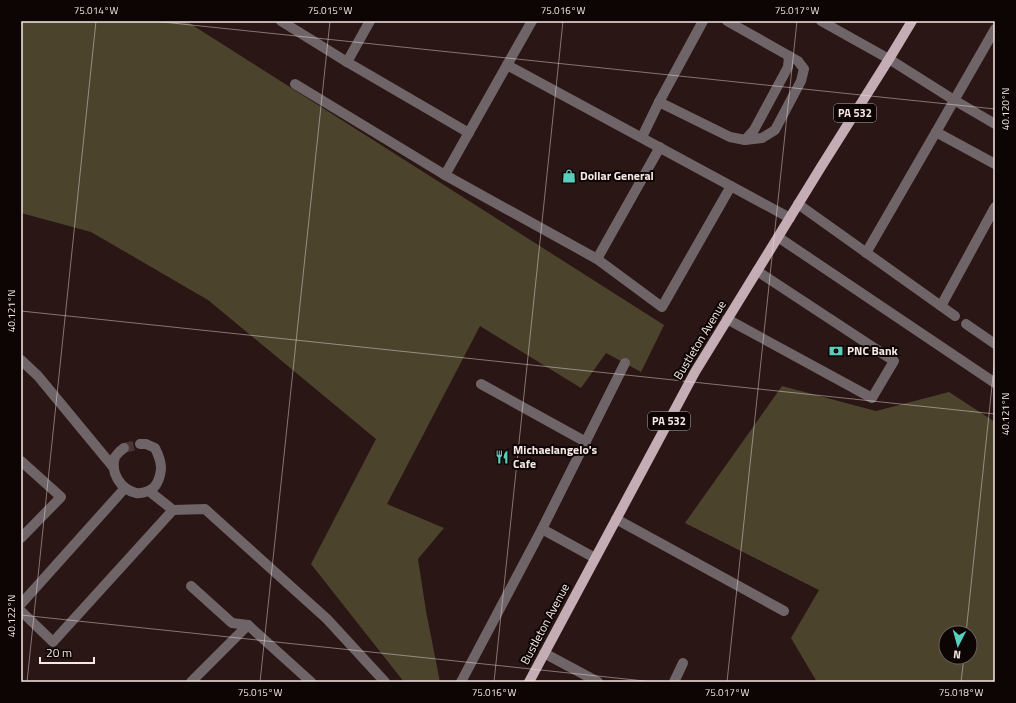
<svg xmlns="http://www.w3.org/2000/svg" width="1016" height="703" font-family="'Titillium Web',sans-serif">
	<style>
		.green { fill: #4c432d; fill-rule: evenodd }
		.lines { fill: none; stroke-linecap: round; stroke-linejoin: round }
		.minor-tunnel { stroke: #493634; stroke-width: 10; stroke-dasharray: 10 5; stroke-linecap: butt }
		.minor { stroke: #6f6468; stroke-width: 10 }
		.major { stroke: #c4adb5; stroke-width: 10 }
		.ticks { fill: none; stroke: #f7e8e6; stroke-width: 1; stroke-opacity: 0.45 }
		.labels { text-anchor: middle; stroke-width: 4; stroke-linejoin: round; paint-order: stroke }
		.shield { fill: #0c0504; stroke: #b0a4a2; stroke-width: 1 }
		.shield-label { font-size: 11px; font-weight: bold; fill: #f7e8e6 }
		.poi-label { font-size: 12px; font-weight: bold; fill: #f7e8e6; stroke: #0c0504; text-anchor: start }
		.street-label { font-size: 12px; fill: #f7e8e6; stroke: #0c0504 }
		.neatline { fill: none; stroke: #f7e8e6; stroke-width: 1.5 }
		.ticks-label { font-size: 10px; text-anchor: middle; fill: #f7e8e6 }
	</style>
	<rect width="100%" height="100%" fill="#2a1614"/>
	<g class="green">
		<path d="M21,21H186L664,325L641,372L606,353L581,388L480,326L387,504L444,528L418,559L426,611L440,682H404L311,564L376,439L208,300L91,232L21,213Z"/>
		<path d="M782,386L876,411L949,392L995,422V682H817L791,638L819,590L685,523ZM946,633H970V657H946Z"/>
	</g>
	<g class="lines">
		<path class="minor-tunnel" d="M124,448L140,444"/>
		<g class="minor">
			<path d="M281,21L347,62"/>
			<path d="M370,21L347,62L469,133"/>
			<path d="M532,21L507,65L790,218"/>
			<path d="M821,21L889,59L954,100L995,124"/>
			<path d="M295,84L445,175L507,65"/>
			<path d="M659,102L730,137L745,140L762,138L775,130L801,81L804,69L798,61L727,21"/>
			<path d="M936,132L995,29"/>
			<path d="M642,137L659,102L703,21"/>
			<path d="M745,140L754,130L788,67L789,56"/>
			<path d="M445,175L597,259L662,307L731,186"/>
			<path d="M798,204L941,306L995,207"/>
			<path d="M778,237L995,383"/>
			<path d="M866,253L936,132L995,164"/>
			<path d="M597,259L660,147"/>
			<path d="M941,306L955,316"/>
			<path d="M727,319L872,398L894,361L757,271"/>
			<path d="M966,324L995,344"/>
			<path d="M21,360L38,376L114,468"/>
			<path d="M481,384L586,442"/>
			<path d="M124,448C121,450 117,454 115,457C110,472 120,489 136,493C143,494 154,490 157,483C159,480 161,472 161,468C161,461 158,454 155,448L146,444H140"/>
			<path d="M21,461L61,497L21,538"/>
			<path d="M149,491L173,510"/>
			<path d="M616,519L784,611"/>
			<path d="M595,558L542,529L625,363"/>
			<path d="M191,586L232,623L248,625"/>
			<path d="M21,604L125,488"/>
			<path d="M21,611L53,642L173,510L205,509L327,619L385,682"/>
			<path d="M544,653L598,682"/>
			<path d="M191,682L248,625L311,682"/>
			<path d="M461,682L542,529"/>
			<path d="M674,682L683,663"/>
		</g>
		<path class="major" d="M529,682L695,372L821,167L889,59L912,21"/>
	</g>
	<path class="ticks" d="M153,21L995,109M21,311L995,414M21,615L654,682M966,633L995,357M27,682L96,21M260,682L330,21M494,682L563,21M727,682L797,21M961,682L964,657"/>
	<defs>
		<g id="shop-bare" transform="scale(1.08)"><path d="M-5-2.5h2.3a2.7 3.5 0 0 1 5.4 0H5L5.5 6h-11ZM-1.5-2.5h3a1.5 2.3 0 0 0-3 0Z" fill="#5acebd" stroke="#0c0504" stroke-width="2.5" paint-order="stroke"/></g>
		<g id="bank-bare" transform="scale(1.08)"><path d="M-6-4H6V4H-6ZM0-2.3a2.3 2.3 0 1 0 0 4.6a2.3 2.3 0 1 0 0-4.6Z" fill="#5acebd" stroke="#0c0504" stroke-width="2.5" paint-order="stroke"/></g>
		<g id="restaurant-bare" transform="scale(1.08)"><path d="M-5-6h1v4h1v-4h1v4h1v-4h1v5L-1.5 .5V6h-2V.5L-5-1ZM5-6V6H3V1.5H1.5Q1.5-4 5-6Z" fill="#5acebd" stroke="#0c0504" stroke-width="2.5" paint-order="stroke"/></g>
	</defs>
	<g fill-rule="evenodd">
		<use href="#shop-bare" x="569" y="176"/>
		<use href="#bank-bare" x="836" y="351"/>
		<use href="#restaurant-bare" x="502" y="457"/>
	</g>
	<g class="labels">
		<g class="shield">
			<rect x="834" y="104" width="42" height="18" rx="3"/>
			<rect x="648" y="412" width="42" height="18" rx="3"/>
		</g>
		<g class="shield-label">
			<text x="855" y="117">PA 532</text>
			<text x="669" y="425">PA 532</text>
		</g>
		<g class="poi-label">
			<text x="580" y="180">Dollar General</text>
			<text x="847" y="355">PNC Bank</text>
			<text x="513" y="454">Michaelangelo's<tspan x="513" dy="14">Cafe</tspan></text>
		</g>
		<g class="street-label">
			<text transform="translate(700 340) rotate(-59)" y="4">Bustleton Avenue</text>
			<text transform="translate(545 624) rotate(-62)" y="4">Bustleton Avenue</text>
		</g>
	</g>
	<rect width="1016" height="703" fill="none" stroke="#0c0504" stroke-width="44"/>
	<g transform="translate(958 645) rotate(186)"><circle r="19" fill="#0c0504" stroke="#6a605e"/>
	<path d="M0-3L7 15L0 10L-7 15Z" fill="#5acebd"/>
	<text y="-6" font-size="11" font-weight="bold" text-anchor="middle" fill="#f7e8e6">N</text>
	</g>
	<path d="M40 657v6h54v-6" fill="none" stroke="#f7e8e6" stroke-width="2"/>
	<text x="46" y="657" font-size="12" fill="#f7e8e6" stroke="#0c0504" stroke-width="3" paint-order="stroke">20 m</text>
	<rect x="22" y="22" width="972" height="659" class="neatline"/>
	<g class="ticks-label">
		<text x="96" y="14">75.014°W</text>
		<text x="330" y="14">75.015°W</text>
		<text x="563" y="14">75.016°W</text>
		<text x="797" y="14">75.017°W</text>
		<text transform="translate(1005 109) rotate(-90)" y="4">40.120°N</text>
		<text transform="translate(11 311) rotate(-90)" y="4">40.121°N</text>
		<text transform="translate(1005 414) rotate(-90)" y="4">40.121°N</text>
		<text transform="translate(11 616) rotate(-90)" y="4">40.122°N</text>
		<text x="260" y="696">75.015°W</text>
		<text x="494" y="696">75.016°W</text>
		<text x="727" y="696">75.017°W</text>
		<text x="961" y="696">75.018°W</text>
	</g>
</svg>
